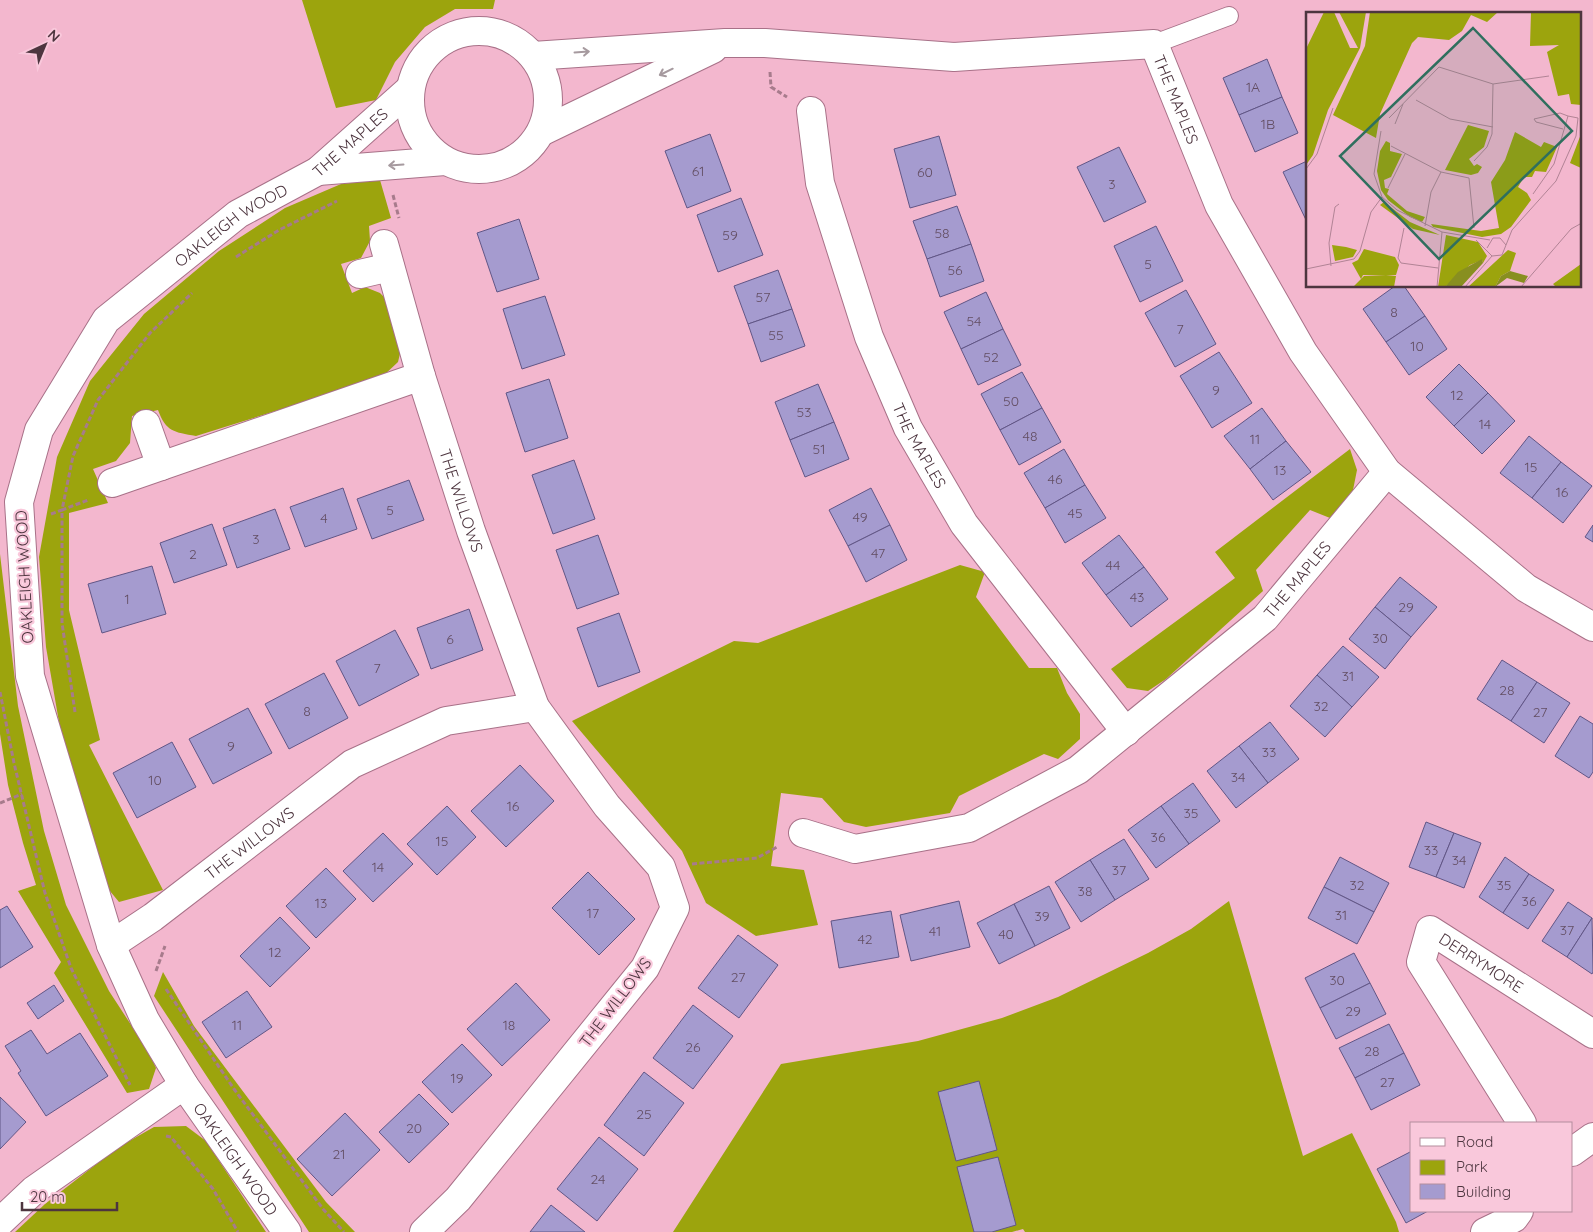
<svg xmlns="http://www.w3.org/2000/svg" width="1593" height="1232" font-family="Quicksand,sans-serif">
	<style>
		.green { fill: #9ca40d }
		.building { fill: #a59bcf; stroke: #615686 }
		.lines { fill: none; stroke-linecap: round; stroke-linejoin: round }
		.lane-casing { stroke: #a87188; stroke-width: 20 }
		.street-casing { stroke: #a87188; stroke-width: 30 }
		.path { stroke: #a77b8c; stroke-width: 3; stroke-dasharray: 5 2.5; stroke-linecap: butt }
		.lane { stroke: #fff; stroke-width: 18 }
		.street { stroke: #fff; stroke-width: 28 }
		.oneway { stroke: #a69a9f }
		.labels { text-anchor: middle; stroke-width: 4.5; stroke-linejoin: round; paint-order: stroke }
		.number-label { font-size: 14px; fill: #634e63 }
		.street-label { font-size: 16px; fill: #4d353f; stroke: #f9c8db }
		.inset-road { fill: none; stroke: #b18395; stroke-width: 1 }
		.view { fill: #2f6f5e; fill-opacity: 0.15; stroke: #2f6f5e; stroke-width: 2.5 }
		.inset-edge { fill: none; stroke: #4d353f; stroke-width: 2.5 }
	</style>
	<rect width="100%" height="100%" fill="#f3b7ce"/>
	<g class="green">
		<path d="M302,0H495L493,9H455L425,27L395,62L376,100L336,108Z"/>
		<path d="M380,180L391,218L369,226L370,241L361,258L341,264L352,293L365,287L380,293L390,303L403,341L398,362L381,378L196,436C174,432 166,432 158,410L132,416L130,443L116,461L93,469L108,503L69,513V610L100,740L89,745L163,890L119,902L100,879L72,797L46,647L39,557L57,457L90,381L144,314L219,251L285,208L341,184Z"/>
		<path d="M1350,449L1357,470L1353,490L1330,518L1310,510L1256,570L1263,591L1166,679L1148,691L1127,688L1111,669L1235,578L1215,552Z"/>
		<path d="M0,554L18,706L44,831L66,905L109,991L148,1051L156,1068L149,1089L127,1093L54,973L61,962L18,891L36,885L23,843L8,785L0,734Z"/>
		<path d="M960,565L985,572L976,597L1029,668H1057L1067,693L1080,714V739L1058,759L1044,754L959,796L950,813L866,827L844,822L822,798L781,793L771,866L804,870L818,925L756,936L706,903L682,851L572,721L734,641L758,643Z"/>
		<path d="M1229,901L1303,1156L1352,1133L1396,1222L1399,1232H1025L1023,1229L1012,1232H673L781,1064L918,1041L1002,1018L1058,997L1148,953L1191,929Z"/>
		<path d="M163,972L194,1026L326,1202L355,1232H309L154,996Z"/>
		<path d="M186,1126L206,1141L266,1232H15L45,1204L117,1148L154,1127Z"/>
	</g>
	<g class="building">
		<path d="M1267,59L1282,97L1239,115L1223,78Z"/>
		<path d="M1282,97L1298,133L1255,152L1239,115Z"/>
		<path d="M710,134L731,191L687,208L665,151Z"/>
		<path d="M939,136L956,195L910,208L894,149Z"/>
		<path d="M1119,147L1146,202L1104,222L1077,167Z"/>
		<path d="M1307,161V222L1283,172Z"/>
		<path d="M741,198L763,255L718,272L697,215Z"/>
		<path d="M957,206L971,244L927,259L913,221Z"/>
		<path d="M519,219L539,279L497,292L477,233Z"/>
		<path d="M1156,226L1183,281L1140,302L1114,246Z"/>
		<path d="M971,244L984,281L940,297L927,259Z"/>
		<path d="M778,270L792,309L748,324L734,286Z"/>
		<path d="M1395,286H1404L1425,316L1386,342L1363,309Z"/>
		<path d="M1186,290L1216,344L1175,367L1145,313Z"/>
		<path d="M986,292L1003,329L961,349L944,312Z"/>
		<path d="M545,296L565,355L522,369L503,309Z"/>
		<path d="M792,309L805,346L761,362L748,324Z"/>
		<path d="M1425,316L1447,349L1409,375L1386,342Z"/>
		<path d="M1003,329L1021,365L978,385L961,349Z"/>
		<path d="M1219,352L1252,403L1212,428L1180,376Z"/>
		<path d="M1459,364L1488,393L1454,426L1426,397Z"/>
		<path d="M1022,372L1042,408L1000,430L981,394Z"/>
		<path d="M549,379L568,438L525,452L506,393Z"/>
		<path d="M818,384L834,422L790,440L775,402Z"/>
		<path d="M1488,393L1515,421L1482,454L1454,426Z"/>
		<path d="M1042,408L1061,442L1019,465L1000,430Z"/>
		<path d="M1262,408L1286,441L1250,469L1224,436Z"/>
		<path d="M834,422L849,459L805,477L790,440Z"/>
		<path d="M1529,436L1561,462L1532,498L1500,473Z"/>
		<path d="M1286,441L1311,472L1273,500L1250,469Z"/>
		<path d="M1064,449L1085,485L1045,508L1024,473Z"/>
		<path d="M574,460L595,519L553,534L532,475Z"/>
		<path d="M1561,462L1592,486L1563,523L1532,498Z"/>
		<path d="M409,480L424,520L372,539L357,499Z"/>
		<path d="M1085,485L1106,518L1065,543L1045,508Z"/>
		<path d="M343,488L357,529L305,547L290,507Z"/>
		<path d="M871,488L890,525L848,546L829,510Z"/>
		<path d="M275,509L290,549L237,568L223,528Z"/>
		<path d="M212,524L227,565L174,583L160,543Z"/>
		<path d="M890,525L907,560L866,582L848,546Z"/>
		<path d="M1593,525V542L1585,537Z"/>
		<path d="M598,535L619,594L577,609L556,550Z"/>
		<path d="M1119,535L1144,567L1106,595L1082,563Z"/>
		<path d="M152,566L166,614L102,633L88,584Z"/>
		<path d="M1144,567L1168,599L1131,627L1106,595Z"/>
		<path d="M1400,577L1437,607L1411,637L1375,607Z"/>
		<path d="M1375,607L1411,637L1385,669L1349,639Z"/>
		<path d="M469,609L483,650L431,669L417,628Z"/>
		<path d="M619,613L640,672L598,687L577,628Z"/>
		<path d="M395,630L419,675L359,706L336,661Z"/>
		<path d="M1343,646L1379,677L1352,707L1317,675Z"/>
		<path d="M1502,660L1537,682L1511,721L1477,699Z"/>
		<path d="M324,673L348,718L289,749L265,704Z"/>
		<path d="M1317,675L1352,707L1325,737L1290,706Z"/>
		<path d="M1537,682L1570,703L1544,743L1511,721Z"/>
		<path d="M248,708L272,753L213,784L189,739Z"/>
		<path d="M1580,716L1593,724V772L1589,778L1555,756Z"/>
		<path d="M1270,722L1299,759L1268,783L1239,746Z"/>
		<path d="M172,742L196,787L137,818L113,773Z"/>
		<path d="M1239,746L1268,783L1236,808L1207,771Z"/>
		<path d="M520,765L554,801L506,847L471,811Z"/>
		<path d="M1193,783L1220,821L1189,844L1161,806Z"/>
		<path d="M447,806L476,837L437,875L407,844Z"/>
		<path d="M1161,806L1189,844L1156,868L1128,830Z"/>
		<path d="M1426,822L1454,833L1436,877L1409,867Z"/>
		<path d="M383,833L413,864L373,902L343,871Z"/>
		<path d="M1454,833L1481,843L1464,888L1436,877Z"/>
		<path d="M1124,839L1149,879L1115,900L1090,860Z"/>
		<path d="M1340,857L1389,883L1374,912L1324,887Z"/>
		<path d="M1505,857L1529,874L1503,913L1479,897Z"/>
		<path d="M1090,860L1115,900L1081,922L1055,882Z"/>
		<path d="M326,868L356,899L316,938L286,906Z"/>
		<path d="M588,872L635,919L599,955L552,908Z"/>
		<path d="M1529,874L1554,890L1528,929L1503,913Z"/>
		<path d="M1049,886L1070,928L1035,946L1014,904Z"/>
		<path d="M1324,887L1374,912L1357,944L1308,918Z"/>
		<path d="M959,901L970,947L911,961L900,915Z"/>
		<path d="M1568,902L1592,918L1567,957L1542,941Z"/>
		<path d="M1014,904L1035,946L999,964L977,923Z"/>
		<path d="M7,906L33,947L0,968V910Z"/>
		<path d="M891,911L899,957L839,968L831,921Z"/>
		<path d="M280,917L310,948L270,987L240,956Z"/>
		<path d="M1592,918L1593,972L1592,974L1567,957Z"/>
		<path d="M738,935L778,965L739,1018L698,988Z"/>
		<path d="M1354,953L1370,983L1320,1008L1305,978Z"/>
		<path d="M516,983L550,1020L502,1066L467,1029Z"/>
		<path d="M1370,983L1386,1014L1336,1039L1320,1008Z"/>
		<path d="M54,985L64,1001L38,1019L27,1003Z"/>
		<path d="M247,991L272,1027L226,1058L202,1022Z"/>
		<path d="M693,1005L733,1036L693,1089L653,1058Z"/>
		<path d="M1389,1024L1404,1053L1355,1078L1339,1048Z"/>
		<path d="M31,1030L47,1054L80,1033L108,1076L46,1116L18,1073L21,1071L5,1046Z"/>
		<path d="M462,1044L492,1075L452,1113L422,1082Z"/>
		<path d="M1404,1053L1420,1085L1371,1110L1355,1078Z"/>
		<path d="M644,1072L684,1103L644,1156L604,1125Z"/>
		<path d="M979,1081L997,1150L956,1161L938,1092Z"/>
		<path d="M419,1094L449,1124L409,1163L379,1132Z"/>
		<path d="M0,1097L26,1122L0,1149Z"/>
		<path d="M345,1113L380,1150L332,1196L297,1159Z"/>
		<path d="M599,1137L638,1169L597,1221L557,1189Z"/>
		<path d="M1412,1151V1211H1428L1406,1223L1377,1169Z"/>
		<path d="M998,1157L1016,1225L992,1232H974L957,1167Z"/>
		<path d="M551,1205L585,1232H530Z"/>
	</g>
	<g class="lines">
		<g class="lane-casing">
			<path id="lane" d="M1154,44L1229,16"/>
		</g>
		<g class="street-casing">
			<g id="street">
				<circle cx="479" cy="100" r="69"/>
				<path id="s1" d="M533,56L725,43H765L954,57L1154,44L1219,205L1303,352L1387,472L1526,588L1593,627"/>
				<path id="s2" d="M811,111L820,183L869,337L908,428L964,524L1126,732"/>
				<path d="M541,132L713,49"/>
				<path d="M318,171L445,161"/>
				<path id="s3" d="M384,244L421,376L471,531L535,707L607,806L661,867L675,908L645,968L458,1199L424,1232"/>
				<path d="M360,274L390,267"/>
				<path d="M146,424L161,466"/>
				<path d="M112,483L421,376"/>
				<path id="s4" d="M803,833L855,849L969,828L1078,770L1265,618L1387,472"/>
				<path id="s5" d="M111,945L153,917L352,764L446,721L535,707"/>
				<path id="s6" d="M184,1085L145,1020L111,945L30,676L19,502L39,430L106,320L238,214L318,171L410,89"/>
				<path id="s7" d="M1522,1123L1421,962L1430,930L1593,1034"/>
				<path d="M1572,1152L1593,1137"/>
				<path id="s8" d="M0,1222L34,1190L184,1085L287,1232"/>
				<path d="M1485,1232L1514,1218L1519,1211"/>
			</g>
		</g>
		<g class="path">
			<path d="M770,72L771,87L787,97"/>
			<path d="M393,195L399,218"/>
			<path d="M236,257L279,230L337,201"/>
			<path d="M51,514L62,510L73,456L98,400L150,333L192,293"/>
			<path d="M0,692L14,763L45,893L71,968L130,1085"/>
			<path d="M75,712L62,623V510L88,500"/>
			<path d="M0,803L22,794"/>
			<path d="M692,864L757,858L777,847"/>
			<path d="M156,971L165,946"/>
			<path d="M166,989L234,1089L323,1209L344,1232"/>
			<path d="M166,1136L171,1137L213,1189L238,1232"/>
		</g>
		<use href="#lane" class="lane"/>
		<use href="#street" class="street"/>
	</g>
	<defs><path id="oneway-shaft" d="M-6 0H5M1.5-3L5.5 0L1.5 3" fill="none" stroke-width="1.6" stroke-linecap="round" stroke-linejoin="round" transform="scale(1.25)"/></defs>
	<g class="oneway">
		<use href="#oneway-shaft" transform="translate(582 52) rotate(-4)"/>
		<use href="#oneway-shaft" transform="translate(666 72) rotate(154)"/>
		<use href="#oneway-shaft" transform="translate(396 165) rotate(176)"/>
	</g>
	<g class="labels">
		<g class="number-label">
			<text x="1253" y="92">1A</text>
			<text x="1268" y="129">1B</text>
			<text x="698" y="176">61</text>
			<text x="925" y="177">60</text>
			<text x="1112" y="189">3</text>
			<text x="942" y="238">58</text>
			<text x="730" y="240">59</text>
			<text x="1148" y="269">5</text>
			<text x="955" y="275">56</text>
			<text x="763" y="302">57</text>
			<text x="1394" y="317">8</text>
			<text x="974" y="326">54</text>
			<text x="1180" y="334">7</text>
			<text x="776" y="340">55</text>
			<text x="1417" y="351">10</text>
			<text x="991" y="362">52</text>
			<text x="1216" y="395">9</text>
			<text x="1457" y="400">12</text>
			<text x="1011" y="406">50</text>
			<text x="804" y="417">53</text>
			<text x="1485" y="429">14</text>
			<text x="1030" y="441">48</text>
			<text x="1255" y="444">11</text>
			<text x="819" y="454">51</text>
			<text x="1531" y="472">15</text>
			<text x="1280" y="475">13</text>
			<text x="1055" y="484">46</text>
			<text x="1562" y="497">16</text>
			<text x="390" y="515">5</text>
			<text x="1075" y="518">45</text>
			<text x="860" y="522">49</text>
			<text x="324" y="523">4</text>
			<text x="256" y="544">3</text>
			<text x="878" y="558">47</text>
			<text x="193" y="559">2</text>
			<text x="1113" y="570">44</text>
			<text x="1137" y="602">43</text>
			<text x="127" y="604">1</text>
			<text x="1406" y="612">29</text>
			<text x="1380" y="643">30</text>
			<text x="450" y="644">6</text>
			<text x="377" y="673">7</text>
			<text x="1348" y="681">31</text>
			<text x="1507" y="695">28</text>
			<text x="1321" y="711">32</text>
			<text x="307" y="716">8</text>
			<text x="1540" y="717">27</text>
			<text x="231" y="751">9</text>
			<text x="1269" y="757">33</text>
			<text x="1238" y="782">34</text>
			<text x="155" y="785">10</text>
			<text x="513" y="811">16</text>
			<text x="1191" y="818">35</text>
			<text x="1158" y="842">36</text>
			<text x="442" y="846">15</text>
			<text x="1431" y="855">33</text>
			<text x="1459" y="865">34</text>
			<text x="378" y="872">14</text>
			<text x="1119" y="875">37</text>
			<text x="1357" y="890">32</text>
			<text x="1504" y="890">35</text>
			<text x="1085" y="896">38</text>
			<text x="1529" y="906">36</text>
			<text x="321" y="908">13</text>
			<text x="593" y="918">17</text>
			<text x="1341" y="920">31</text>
			<text x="1042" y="921">39</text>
			<text x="1567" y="935">37</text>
			<text x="935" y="936">41</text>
			<text x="1006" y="939">40</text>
			<text x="865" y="944">42</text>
			<text x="275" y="957">12</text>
			<text x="738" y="982">27</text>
			<text x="1337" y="985">30</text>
			<text x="1353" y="1016">29</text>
			<text x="237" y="1030">11</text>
			<text x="509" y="1030">18</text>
			<text x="693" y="1052">26</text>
			<text x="1372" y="1056">28</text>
			<text x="457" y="1083">19</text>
			<text x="1387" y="1087">27</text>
			<text x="644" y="1119">25</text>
			<text x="414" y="1133">20</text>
			<text x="339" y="1159">21</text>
			<text x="598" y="1184">24</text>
		</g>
		<g class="street-label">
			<text dy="6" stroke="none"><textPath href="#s1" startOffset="682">THE MAPLES</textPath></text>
			<text dy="6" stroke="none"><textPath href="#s6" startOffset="1120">THE MAPLES</textPath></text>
			<text dy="6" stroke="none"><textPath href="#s6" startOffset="974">OAKLEIGH WOOD</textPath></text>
			<text dy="6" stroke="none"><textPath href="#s2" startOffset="354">THE MAPLES</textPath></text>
			<text dy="6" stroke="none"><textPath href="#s3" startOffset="268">THE WILLOWS</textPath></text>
			<text transform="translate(24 577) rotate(-93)" y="6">OAKLEIGH WOOD</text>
			<text dy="6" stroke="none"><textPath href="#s4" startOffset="585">THE MAPLES</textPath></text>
			<text dy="6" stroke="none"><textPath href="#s5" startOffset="172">THE WILLOWS</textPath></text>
			<text dy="6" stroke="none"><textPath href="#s7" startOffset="284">DERRYMORE</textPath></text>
			<text transform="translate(615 1002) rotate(-53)" y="6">THE WILLOWS</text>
			<text dy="6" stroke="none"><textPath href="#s8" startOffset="320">OAKLEIGH WOOD</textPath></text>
		</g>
	</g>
	<g transform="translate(1306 12)">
		<rect width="275" height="275" fill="#f3b7ce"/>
		<path d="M18,0H28L44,36H52L33,0H60L54,36L22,98L7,143L0,153V37ZM64,0H192L181,10L165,3L156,19L143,28L112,25L106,31L74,102L70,126L27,103L59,34ZM225,0H275V93L265,92L263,82L252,84L241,40L253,33L224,34ZM162,113L183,119L178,135L163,147L168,154L171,152L176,155L172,161L165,163L139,158ZM209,120L235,135L238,130L251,135L240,160L229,159L226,165H218L212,175L221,181L225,188L205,215L195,222L176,225L127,215L125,212L175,219L193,216L185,170L199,148ZM275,122V156L264,151ZM80,129L84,131V139L96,142L85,165L78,168L79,176L83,177L81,182L101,199L119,205L116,210L104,205L82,188L75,178L71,159L74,139ZM78,190L104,210L134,223L107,217L74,193ZM140,223L172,230L181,244L177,251L176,248L164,253L139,275H132ZM26,233L40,235L51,238L47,245L29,249ZM58,237L89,245L93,253L90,263H57L55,267L46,251L52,248ZM202,238L210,241L204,259L195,264L189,275H162ZM275,252V275H250L247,272ZM80,263L90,264L88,275H47L58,264Z" fill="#9ca40d"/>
		<path d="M176,247L177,251L155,275H139L152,260ZM204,259L222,264L218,271L201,266L189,275L195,264Z" fill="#888f20"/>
		<path class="inset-road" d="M110,88L144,107L187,115M83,106L133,55L187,72L243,64M89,112L97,92M257,117L230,110L228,107L254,101L262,104M75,119L68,162L76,185L91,198L136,220M85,134L135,160L163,166L168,216M168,149L181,135L186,122L187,72M0,157L11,142L27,96M82,176L99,142M275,190V212M119,214L125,180L135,160M98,216L92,246L95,251L132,256M170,228L186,244L196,243L200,233L194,226H187L181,236M200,233L206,218L250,169L270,124L272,106L262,104L248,152L227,182M25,254L23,231L29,195L33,192M0,257L48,247L54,239L65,200L76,185M131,275L136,220L184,228M159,275L186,244M215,275L265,217L274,212"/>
		<path class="view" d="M167,16L266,119L133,247L34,144Z"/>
		<rect width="275" height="275" class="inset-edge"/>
	</g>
	<rect x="1410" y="1122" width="162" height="90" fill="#f9c8db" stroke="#b48d9d"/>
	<rect x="1420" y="1138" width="25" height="8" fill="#ffffff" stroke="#b48d9d"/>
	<text x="1456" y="1147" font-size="15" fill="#4d353f">Road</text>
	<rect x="1420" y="1160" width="25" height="15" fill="#9ca40d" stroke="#b48d9d"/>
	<text x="1456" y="1172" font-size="15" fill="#4d353f">Park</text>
	<rect x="1420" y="1184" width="25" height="15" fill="#a59bcf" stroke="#b48d9d"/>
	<text x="1456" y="1197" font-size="15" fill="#4d353f">Building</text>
	<g transform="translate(45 45) rotate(44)" stroke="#f9c8db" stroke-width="4" paint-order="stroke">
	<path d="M0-4L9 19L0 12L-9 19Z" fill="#4d353f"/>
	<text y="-8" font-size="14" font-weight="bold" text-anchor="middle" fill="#4d353f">N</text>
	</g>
	<path d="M22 1202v8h95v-8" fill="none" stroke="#4d353f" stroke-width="2.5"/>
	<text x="30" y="1202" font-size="15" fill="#4d353f" stroke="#f9c8db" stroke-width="4" paint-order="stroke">20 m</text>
</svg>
